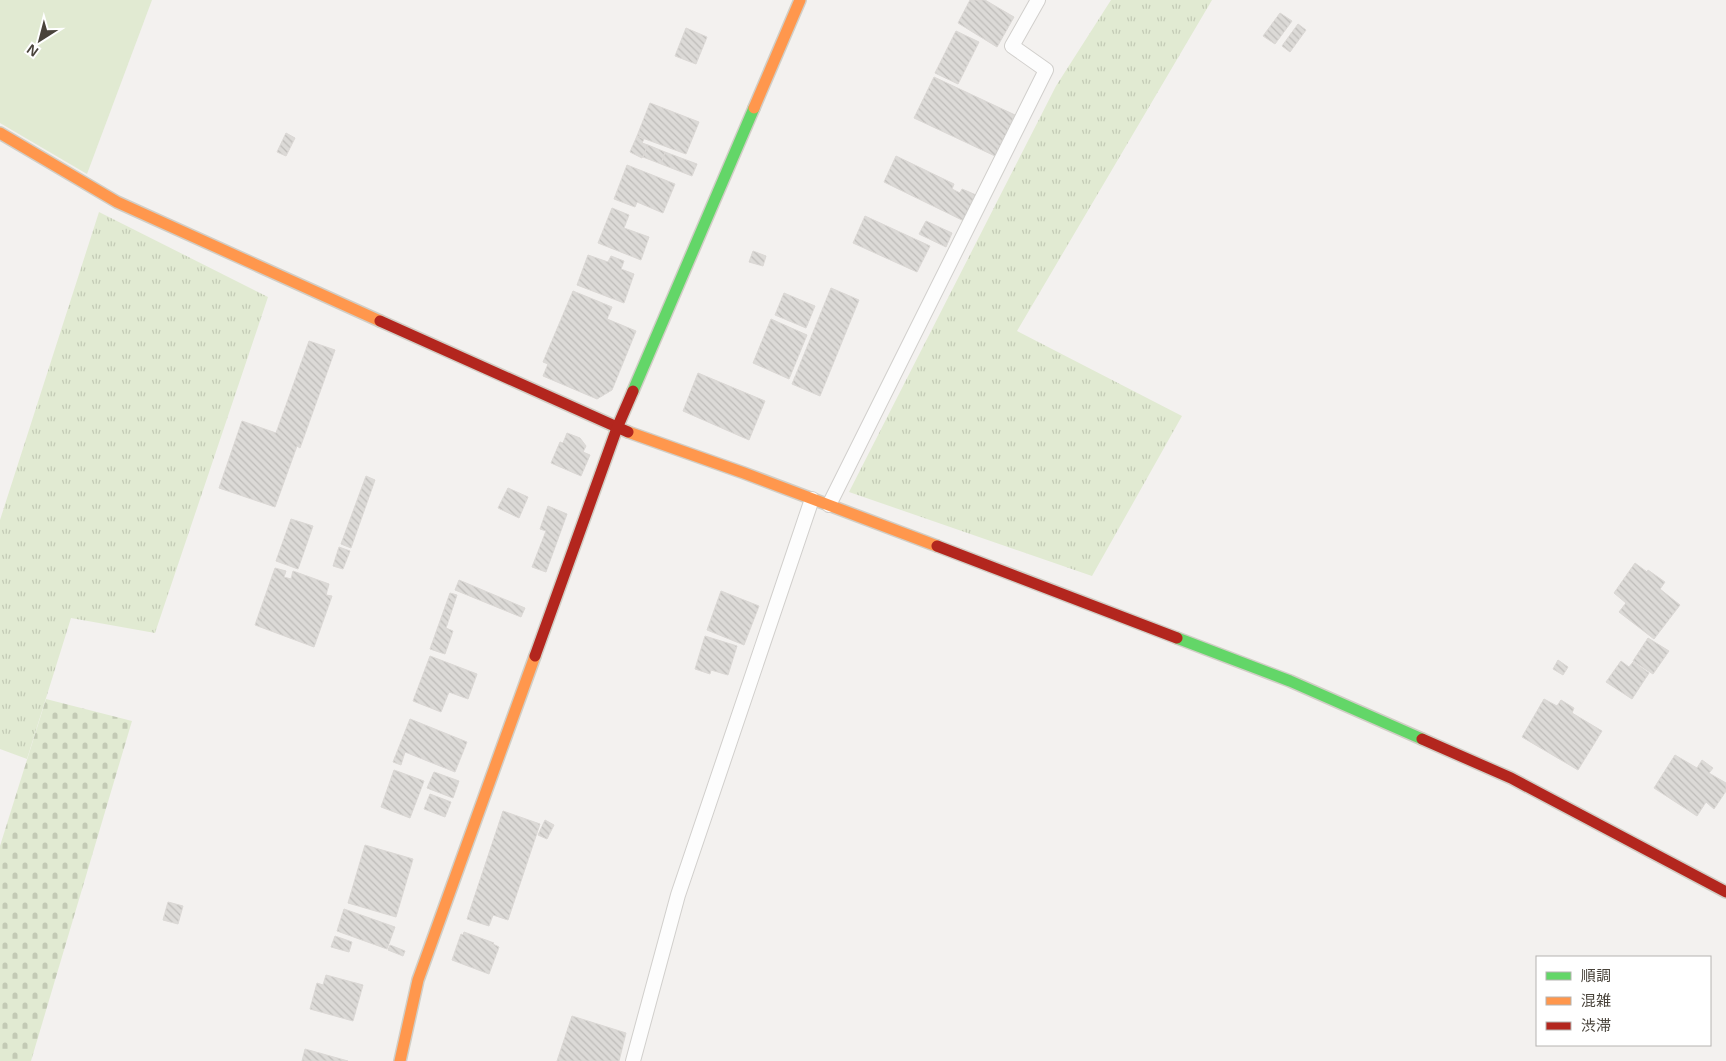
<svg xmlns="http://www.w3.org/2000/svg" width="1726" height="1061" font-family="Arial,'Noto Sans JP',sans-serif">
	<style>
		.grass { fill: url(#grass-tufts) }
		.cemetery { fill: url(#cemetery-stones) }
		.green { fill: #e1ead2 }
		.building { fill: url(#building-back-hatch); stroke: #dbd8d5 }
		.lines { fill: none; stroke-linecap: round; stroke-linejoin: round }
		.lane-casing { stroke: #d1cfcc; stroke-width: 16 }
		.fast-casing { stroke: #d1cec6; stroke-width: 14 }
		.slow-casing { stroke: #d1cec6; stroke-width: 14 }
		.jam-casing { stroke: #d1cec6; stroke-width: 14 }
		.lane { stroke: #fdfdfd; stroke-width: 14 }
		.fast { stroke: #63d668; stroke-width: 11 }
		.slow { stroke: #ff974d; stroke-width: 11 }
		.jam { stroke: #b3261e; stroke-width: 11 }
	</style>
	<defs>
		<pattern id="grass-tufts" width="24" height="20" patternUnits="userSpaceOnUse" patternTransform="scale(1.25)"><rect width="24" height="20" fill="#e1ead2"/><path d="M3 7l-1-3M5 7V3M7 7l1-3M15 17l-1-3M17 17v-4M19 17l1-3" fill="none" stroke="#c3cab5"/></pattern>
		<pattern id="cemetery-stones" width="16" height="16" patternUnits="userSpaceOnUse" patternTransform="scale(1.25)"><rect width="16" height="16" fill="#e1ead2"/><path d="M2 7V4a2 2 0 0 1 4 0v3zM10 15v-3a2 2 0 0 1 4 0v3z" fill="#c3cab5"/></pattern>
		<pattern id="building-back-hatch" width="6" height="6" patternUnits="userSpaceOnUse" patternTransform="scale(1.25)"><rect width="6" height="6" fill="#dcdad7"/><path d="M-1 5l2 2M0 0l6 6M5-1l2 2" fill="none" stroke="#bebcb9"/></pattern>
	</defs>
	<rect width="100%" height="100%" fill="#f3f1ef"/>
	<g class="grass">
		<path d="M1111,0H1212L1017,331L1182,416L1092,576L849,492L1056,86Z"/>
		<path d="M99,212L268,297L155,633L71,618L27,759L0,749V520Z"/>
	</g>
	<path class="cemetery" d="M46,699L132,721L31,1061H0V846Z"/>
	<path class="green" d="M0,0H152L87,174L0,123Z"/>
	<g class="building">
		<path d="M970,0H985L1014,17L997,47L958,23Z"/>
		<path d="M1280,13L1292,21L1275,44L1263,36Z"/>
		<path d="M1298,24L1306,30L1290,52L1282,46Z"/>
		<path d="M686,28L707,37L696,64L675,56Z"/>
		<path d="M956,31L979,42L958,84L935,73Z"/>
		<path d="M934,77L1015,115L995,156L914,118Z"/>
		<path d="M650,103L699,122L686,154L637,136Z"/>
		<path d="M286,133L295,138L286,156L277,152Z"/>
		<path d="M637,136L644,139L642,143L648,145L642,158L630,152Z"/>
		<path d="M648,145L665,152L661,164L643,157Z"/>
		<path d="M665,152L697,164L692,176L661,164Z"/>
		<path d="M896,156L954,184L952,189L960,193L962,189L976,195L964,221L884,182Z"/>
		<path d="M627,165L675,184L663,213L637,202L635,207L614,199Z"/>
		<path d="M612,208L629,215L624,228L649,237L641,260L598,243Z"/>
		<path d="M865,216L930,246L917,272L853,243Z"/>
		<path d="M926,221L952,233L946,247L919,234Z"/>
		<path d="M753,251L766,256L763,266L749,262Z"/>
		<path d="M588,255L608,262L611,256L624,261L621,269L634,274L624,303L577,285Z"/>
		<path d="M831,288L859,300L820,396L792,384Z"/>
		<path d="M573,291L612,307L607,319L636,331L612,390L597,399L543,376L548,364L543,362Z"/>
		<path d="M784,293L815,306L806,328L775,315Z"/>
		<path d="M771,319L807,335L789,379L753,363Z"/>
		<path d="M309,341L335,350L300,448L297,446L275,507L219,488L242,421L276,433Z"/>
		<path d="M698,373L765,401L749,440L683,411Z"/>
		<path d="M567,433L580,438L586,446L583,452L590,455L581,476L551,463L560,442L563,443Z"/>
		<path d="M366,476L375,480L351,548L341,544Z"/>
		<path d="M508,488L528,497L519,518L498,508Z"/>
		<path d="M548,506L567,514L546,572L532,567L546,531L540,529Z"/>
		<path d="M291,519L313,526L298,569L276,561Z"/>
		<path d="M339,547L350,551L343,569L333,566Z"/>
		<path d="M1635,563L1647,572L1648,570L1665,582L1660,589L1680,605L1654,639L1619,612L1626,603L1614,593Z"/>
		<path d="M275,568L286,571L284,577L291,579L293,571L329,584L326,595L332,596L314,647L255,625Z"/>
		<path d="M459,580L525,608L521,617L455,590Z"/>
		<path d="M721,591L759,606L744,645L707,630Z"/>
		<path d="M450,593L457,595L446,628L453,631L445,654L430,649Z"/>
		<path d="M705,636L737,646L728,675L711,670L710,674L695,669Z"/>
		<path d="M1648,638L1669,651L1653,674L1633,661Z"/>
		<path d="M430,656L477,674L468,699L449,692L441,712L413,701Z"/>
		<path d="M1558,660L1568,667L1563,675L1553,669Z"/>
		<path d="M1621,661L1629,667L1633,662L1649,673L1632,699L1606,682Z"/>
		<path d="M1544,699L1557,706L1561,700L1574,708L1572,713L1602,731L1578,770L1522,737Z"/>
		<path d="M410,719L467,742L455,772L405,752L401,765L393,762Z"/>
		<path d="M1675,755L1697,768L1702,760L1713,768L1709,773L1726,783V791L1714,809L1706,802L1697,816L1654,788Z"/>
		<path d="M394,770L424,781L410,818L381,807Z"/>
		<path d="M434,772L459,781L453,798L427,788Z"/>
		<path d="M430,794L451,802L445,817L424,809Z"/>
		<path d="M503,811L540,824L508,920L493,915L489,926L467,919Z"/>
		<path d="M545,820L554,825L547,839L538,835Z"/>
		<path d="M365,845L413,859L396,917L348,903Z"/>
		<path d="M168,902L183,906L178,924L163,920Z"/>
		<path d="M344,909L395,927L387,949L337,931Z"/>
		<path d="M464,932L494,943L493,944L499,947L489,974L452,960L461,934L463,935Z"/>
		<path d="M335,936L352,942L349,952L331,947Z"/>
		<path d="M390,945L405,951L403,956L388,950Z"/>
		<path d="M326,975L363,985L353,1021L310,1009L317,983L323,985Z"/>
		<path d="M572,1016L626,1033L619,1061H557Z"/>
		<path d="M305,1049L348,1061H302Z"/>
	</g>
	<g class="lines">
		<g class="lane-casing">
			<g id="lane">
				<path d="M829,505L1046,70L1012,46L1038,0"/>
				<path d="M633,1061L678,895L812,499"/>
			</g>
		</g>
		<g class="fast-casing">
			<g id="fast">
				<path d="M633,391L754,108"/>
				<path d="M1177,638L1290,681L1422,739"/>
			</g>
		</g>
		<g class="slow-casing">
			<g id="slow">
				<path d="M754,108L800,0"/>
				<path d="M0,133L117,202L380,321"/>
				<path d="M628,432L744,473L937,546"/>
				<path d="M400,1061L418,980L535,656"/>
			</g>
		</g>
		<g class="jam-casing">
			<g id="jam">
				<path d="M380,321L628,432"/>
				<path d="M937,546L1177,638"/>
				<path d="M535,656L617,428L633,391"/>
				<path d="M1422,739L1511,778L1726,892"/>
			</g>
		</g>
		<use href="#lane" class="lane"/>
		<use href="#fast" class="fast"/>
		<use href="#slow" class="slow"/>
		<use href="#jam" class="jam"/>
	</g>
	<rect x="1536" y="956" width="175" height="90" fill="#ffffff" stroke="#b6b4b1"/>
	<rect x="1546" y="972" width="25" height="8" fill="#63d668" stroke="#b6b4b1"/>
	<text x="1581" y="981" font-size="15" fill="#49433b">順調</text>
	<rect x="1546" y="997" width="25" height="8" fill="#ff974d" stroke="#b6b4b1"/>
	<text x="1581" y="1006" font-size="15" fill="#49433b">混雑</text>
	<rect x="1546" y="1022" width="25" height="8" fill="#b3261e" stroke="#b6b4b1"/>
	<text x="1581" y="1031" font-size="15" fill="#49433b">渋滞</text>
	<g transform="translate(40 40) rotate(216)" stroke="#ffffff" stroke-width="4" paint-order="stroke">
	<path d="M0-4L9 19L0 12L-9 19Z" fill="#49433b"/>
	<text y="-8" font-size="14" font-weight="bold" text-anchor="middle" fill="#49433b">N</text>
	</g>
</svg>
